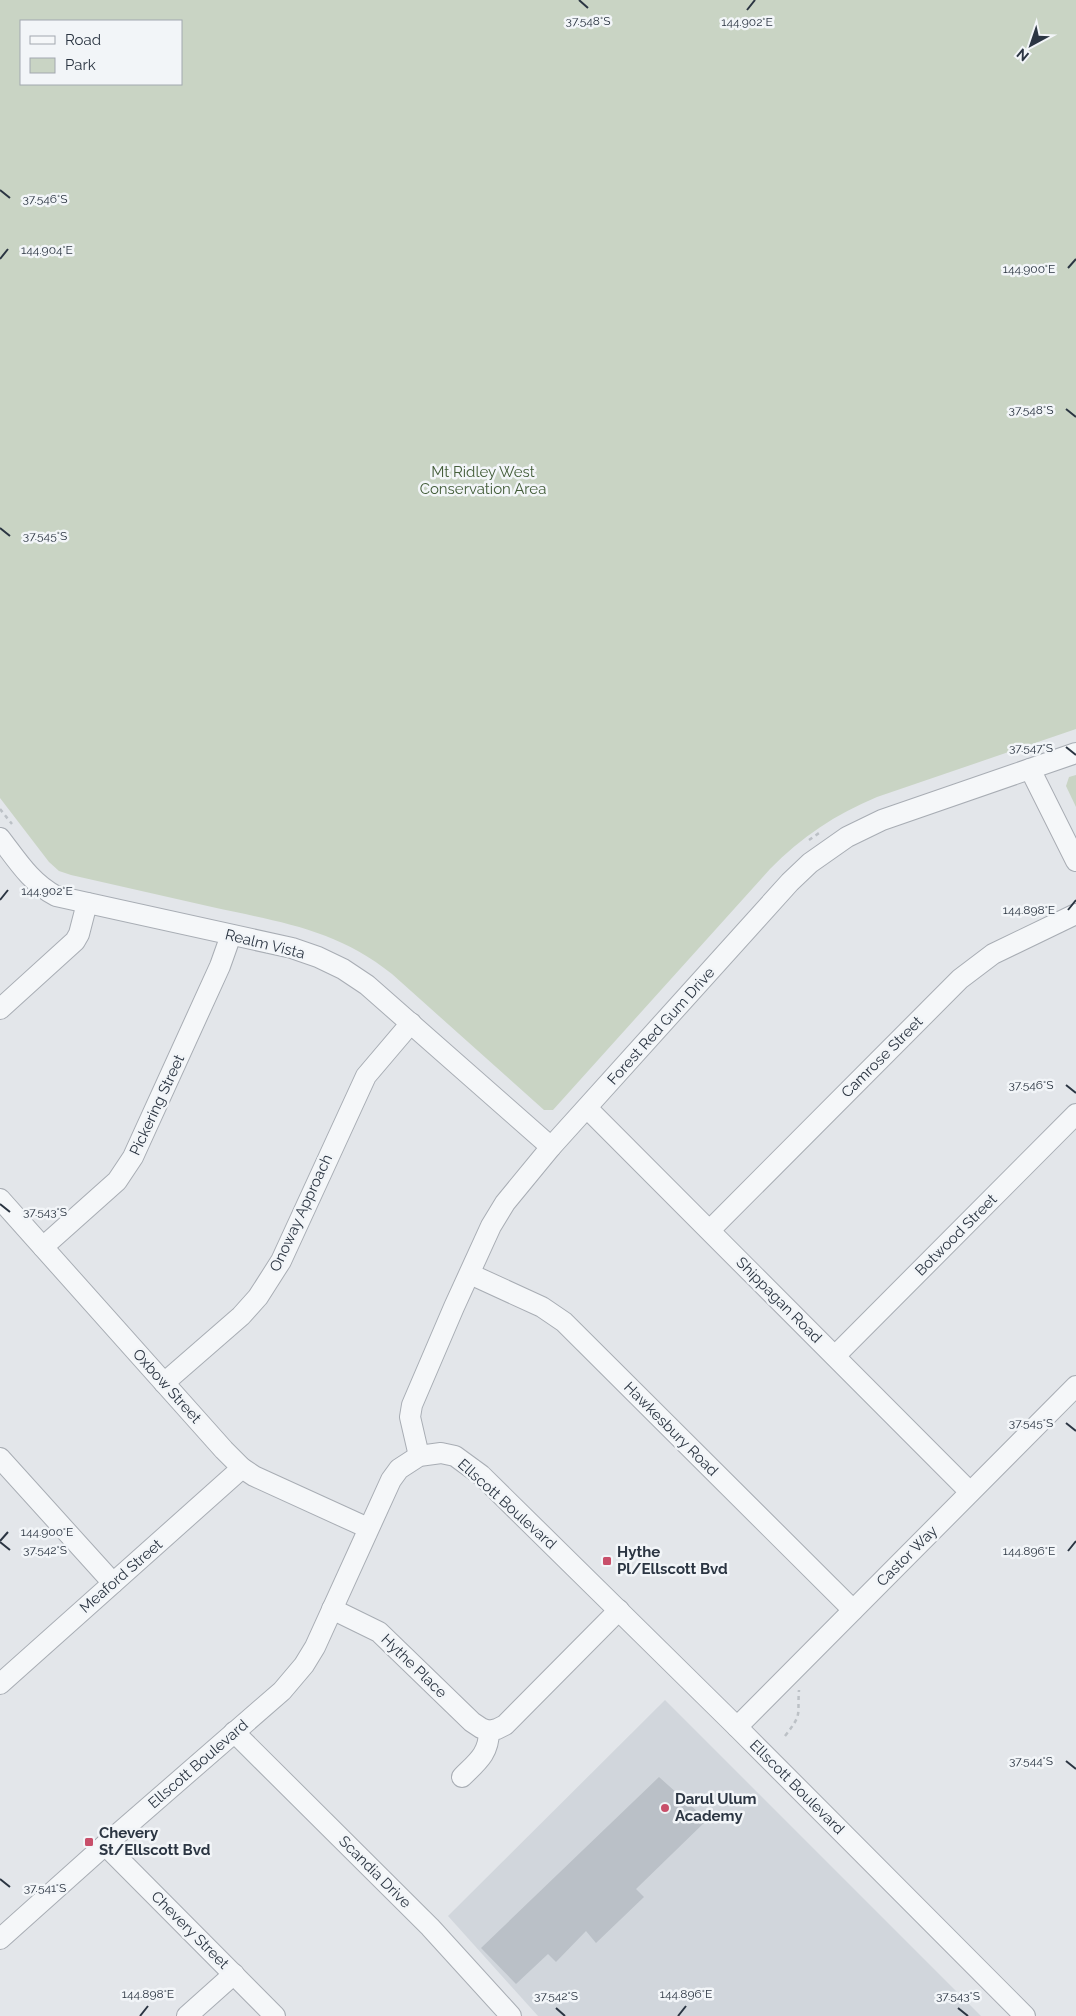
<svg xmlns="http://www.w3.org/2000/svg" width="1076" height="2016" font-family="Raleway,sans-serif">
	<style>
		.built { fill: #d1d6dc }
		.green { fill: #c9d4c4; fill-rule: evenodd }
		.building { fill: #bac0c7 }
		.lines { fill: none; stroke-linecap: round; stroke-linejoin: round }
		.minor-casing { stroke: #a8adb4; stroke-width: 22 }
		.path { stroke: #bcc1c6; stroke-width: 2.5; stroke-dasharray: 4 4; stroke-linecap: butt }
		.minor { stroke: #f5f7f9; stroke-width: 20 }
		.ticks { fill: none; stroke: #2b3542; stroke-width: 2 }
		.poi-dot { fill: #c84f6a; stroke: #f2f5f8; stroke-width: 2 }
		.labels { text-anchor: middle; stroke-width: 5; stroke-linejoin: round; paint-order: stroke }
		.park-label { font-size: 15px; fill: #435d39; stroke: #f2f5f8 }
		.street-label { font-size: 15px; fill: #2b3542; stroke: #f2f5f8 }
		.poi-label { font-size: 15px; font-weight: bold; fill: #2b3542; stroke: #f2f5f8; text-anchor: start }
		.ticks-label { font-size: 12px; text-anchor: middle; fill: #2b3542; stroke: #f2f5f8; stroke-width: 5; stroke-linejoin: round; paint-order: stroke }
	</style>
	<rect width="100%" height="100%" fill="#e3e6ea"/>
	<path class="built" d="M665,1700L981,2016H538L448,1916Z"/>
	<g class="green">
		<path d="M0,0H1076V729L877,797C836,814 801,837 770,869L553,1110H544L392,974C336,929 280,922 212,907C165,896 118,886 71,875L59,871L49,862L0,798ZM181,21V84H21V21Z"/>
		<path d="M1076,775V807L1066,786L1069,777Z"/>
	</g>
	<path class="building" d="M659,1777L707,1820L636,1889L644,1897L596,1943L586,1931L556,1962L548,1954L516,1984L481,1948Z"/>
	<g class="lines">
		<g class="minor-casing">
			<g id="minor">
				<path d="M1030,769L1076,861"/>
				<path d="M0,838C17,860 31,883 56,896L292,948L318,957L343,969L367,985L551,1147"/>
				<path d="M0,1009L75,941L79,934L87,903"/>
				<path d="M587,1108L970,1492"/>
				<path d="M0,1199L224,1450L242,1468L254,1476L368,1528"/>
				<path d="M710,1230L960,979L993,954L1076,914"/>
				<path d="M43,1247L117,1181L133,1157L220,966L231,935"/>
				<path d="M470,1274L542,1307L564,1322L853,1610"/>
				<path d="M835,1356L1076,1114"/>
				<path d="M164,1383L241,1316L258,1297L281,1261L366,1076L411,1023"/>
				<path d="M419,1456L410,1417L412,1405L454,1307L491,1226L505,1203L551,1147L790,882L810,863L847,837L882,820L1076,753"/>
				<path d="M0,1458L113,1583"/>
				<path d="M332,1609L379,1632L472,1722L481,1728L489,1731"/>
				<path d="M0,1684L242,1468"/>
				<path d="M737,1727L1076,1386"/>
				<path d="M234,1732L430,1927L511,2016"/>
				<path d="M462,1777C477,1762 489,1754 489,1731L497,1729L505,1725L619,1610"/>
				<path d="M105,1845L275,2016"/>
				<path d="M0,1939L105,1845L282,1691L304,1665L315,1647L391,1480L399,1469L419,1456L441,1453L455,1456L481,1475L737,1727L1025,2016"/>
				<path d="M187,2016L234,1974"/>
			</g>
		</g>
		<g class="path">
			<path d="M0,809L12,824"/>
			<path d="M809,840L819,833"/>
			<path d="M785,1736C803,1713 797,1716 799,1690"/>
		</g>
		<use href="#minor" class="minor"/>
	</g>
	<path class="ticks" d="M579,0L588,8M747,10L755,0M0,190L10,198M0,259L8,249M1068,268L1076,259M1066,409L1076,417M0,528L10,536M1066,747L1076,755M0,900L8,890M1068,910L1076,900M1066,1085L1076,1093M0,1204L10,1212M1066,1423L1076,1431M0,1541L8,1532M0,1542L10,1550M1068,1551L1076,1541M1066,1761L1076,1769M0,1879L10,1887M556,2008L565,2016M958,2008L968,2016M140,2016L148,2006M678,2016L686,2006"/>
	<g class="poi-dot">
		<rect x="602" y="1556" width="10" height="10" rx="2.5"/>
		<circle cx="665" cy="1808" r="5"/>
		<rect x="84" y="1837" width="10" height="10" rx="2.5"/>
	</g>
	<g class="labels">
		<g class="park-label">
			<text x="483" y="477">Mt Ridley West<tspan x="483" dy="17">Conservation Area</tspan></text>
		</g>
		<g class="street-label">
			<text transform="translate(265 944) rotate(14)" y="5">Realm Vista</text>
			<text transform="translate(661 1026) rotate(-48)" y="5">Forest Red Gum Drive</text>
			<text transform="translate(882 1057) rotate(-45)" y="5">Camrose Street</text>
			<text transform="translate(157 1105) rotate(-65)" y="5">Pickering Street</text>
			<text transform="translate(301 1213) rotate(-65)" y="5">Onoway Approach</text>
			<text transform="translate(956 1235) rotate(-45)" y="5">Botwood Street</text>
			<text transform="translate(779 1300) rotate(45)" y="5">Shippagan Road</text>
			<text transform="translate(167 1386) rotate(48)" y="5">Oxbow Street</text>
			<text transform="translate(671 1429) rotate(45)" y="5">Hawkesbury Road</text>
			<text transform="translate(507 1504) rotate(42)" y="5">Ellscott Boulevard</text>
			<text transform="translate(907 1556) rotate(-45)" y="5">Castor Way</text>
			<text transform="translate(121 1576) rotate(-41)" y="5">Meaford Street</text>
			<text transform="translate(414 1666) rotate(44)" y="5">Hythe Place</text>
			<text transform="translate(198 1764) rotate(-41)" y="5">Ellscott Boulevard</text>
			<text transform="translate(797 1787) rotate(45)" y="5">Ellscott Boulevard</text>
			<text transform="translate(375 1872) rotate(45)" y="5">Scandia Drive</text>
			<text transform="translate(190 1930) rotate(45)" y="5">Chevery Street</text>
		</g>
		<g class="poi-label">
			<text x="617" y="1557">Hythe<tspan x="617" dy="17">Pl/Ellscott Bvd</tspan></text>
			<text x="675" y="1804">Darul Ulum<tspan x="675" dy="17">Academy</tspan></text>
			<text x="99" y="1838">Chevery<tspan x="99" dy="17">St/Ellscott Bvd</tspan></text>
		</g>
	</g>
	<g class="ticks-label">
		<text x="588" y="25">37.548°S</text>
		<text x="747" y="26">144.902°E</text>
		<text x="45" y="203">37.546°S</text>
		<text x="47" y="254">144.904°E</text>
		<text x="1029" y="273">144.900°E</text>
		<text x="1031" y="414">37.548°S</text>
		<text x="45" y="540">37.545°S</text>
		<text x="1031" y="752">37.547°S</text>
		<text x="47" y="895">144.902°E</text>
		<text x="1029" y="914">144.898°E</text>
		<text x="1031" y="1089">37.546°S</text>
		<text x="45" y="1216">37.543°S</text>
		<text x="1031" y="1427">37.545°S</text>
		<text x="47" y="1536">144.900°E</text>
		<text x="45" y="1554">37.542°S</text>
		<text x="1029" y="1555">144.896°E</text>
		<text x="1031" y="1765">37.544°S</text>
		<text x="45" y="1892">37.541°S</text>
		<text x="148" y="1998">144.898°E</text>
		<text x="686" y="1998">144.896°E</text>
		<text x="556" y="2000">37.542°S</text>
		<text x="958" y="2000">37.543°S</text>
	</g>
	<rect x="20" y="20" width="162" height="65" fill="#f2f5f8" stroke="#a2a8af"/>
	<rect x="30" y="36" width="25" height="8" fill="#f5f7f9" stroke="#a2a8af"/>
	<text x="65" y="45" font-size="15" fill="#2b3542">Road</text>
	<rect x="30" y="58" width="25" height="15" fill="#c9d4c4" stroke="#a2a8af"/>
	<text x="65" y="70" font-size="15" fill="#2b3542">Park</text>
	<g transform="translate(1031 45) rotate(220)" stroke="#f2f5f8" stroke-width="4" paint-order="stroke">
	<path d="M0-4L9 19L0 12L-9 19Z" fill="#2b3542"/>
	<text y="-8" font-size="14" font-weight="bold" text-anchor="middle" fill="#2b3542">N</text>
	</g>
</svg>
